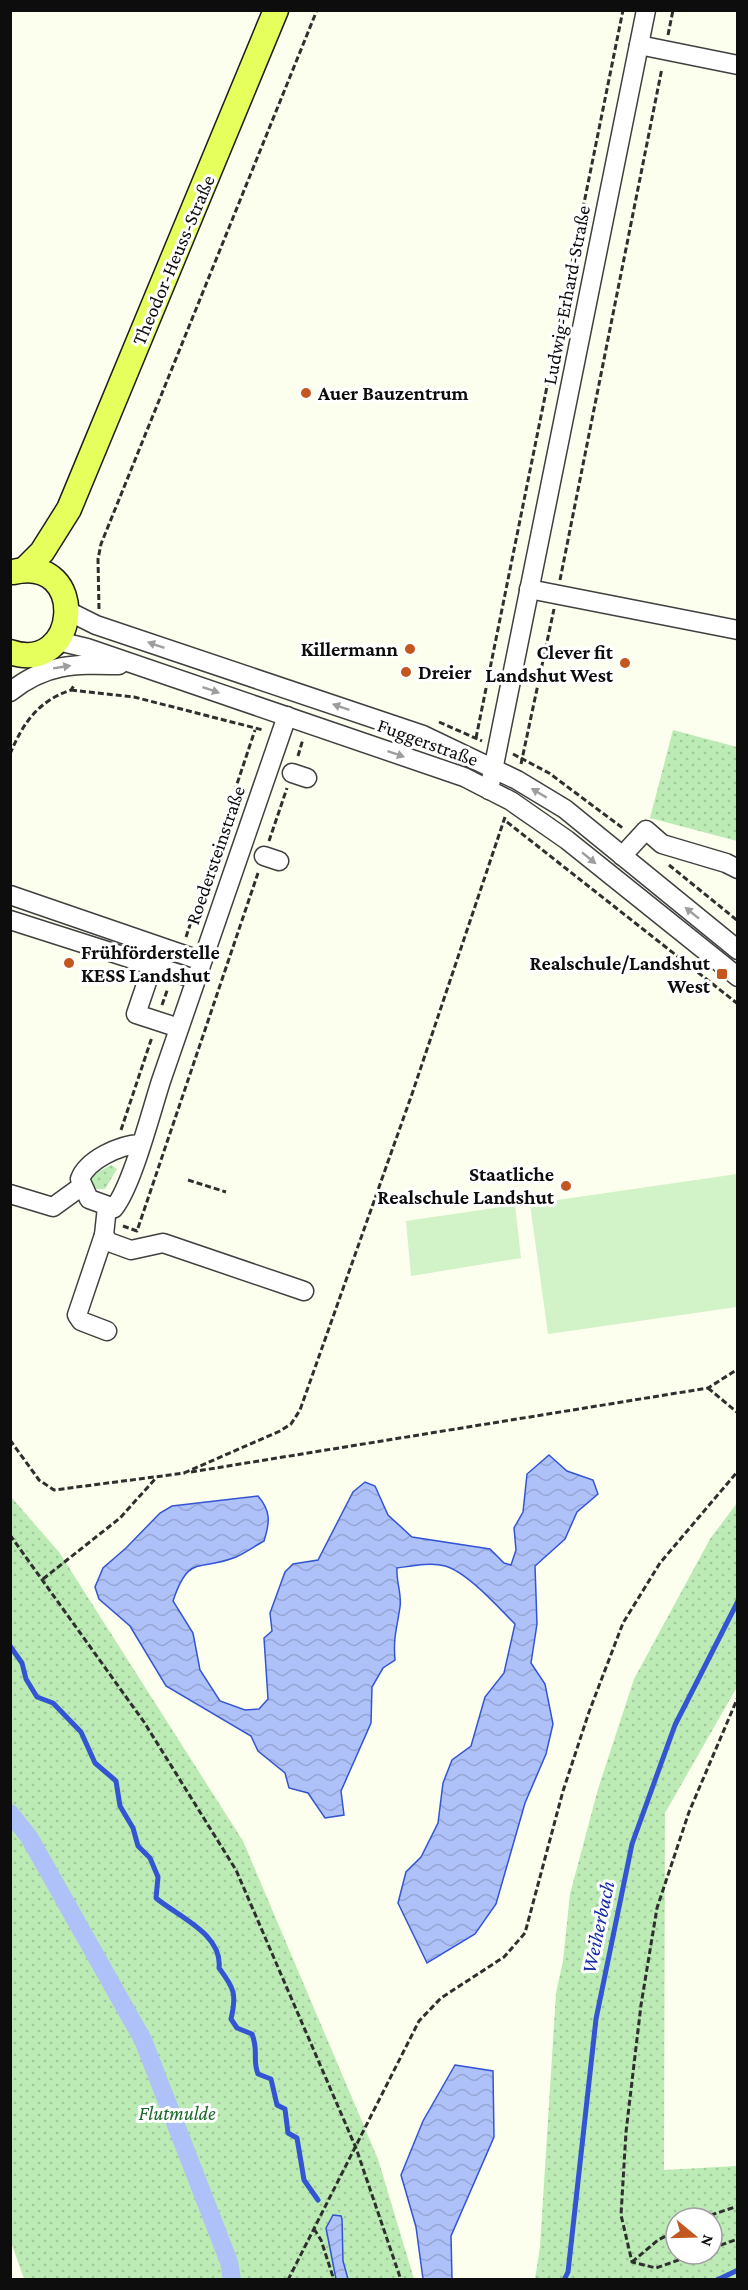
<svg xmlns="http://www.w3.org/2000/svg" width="748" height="2290" font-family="'Crimson Pro',serif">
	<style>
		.grass { fill: url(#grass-dots); fill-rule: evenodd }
		.pitch { fill: #d2f2c7 }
		.water { fill: url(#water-waves); stroke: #3355d3; stroke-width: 1.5 }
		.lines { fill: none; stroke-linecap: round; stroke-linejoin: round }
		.stream { stroke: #3355d3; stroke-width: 5 }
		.canal { stroke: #afc1f9; stroke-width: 18 }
		.minor-casing { stroke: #404040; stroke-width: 21 }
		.major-casing { stroke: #1e1e1e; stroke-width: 27 }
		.path { stroke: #2f2f2f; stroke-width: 3; stroke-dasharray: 6 3; stroke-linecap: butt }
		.minor { stroke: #fff; stroke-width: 18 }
		.major { stroke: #e7ff5d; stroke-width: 24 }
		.oneway { fill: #9e9e9e }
		.poi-dot { fill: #c3571f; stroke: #fff; stroke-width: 2 }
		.labels { text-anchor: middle; stroke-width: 6; stroke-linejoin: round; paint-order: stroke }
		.street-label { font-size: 20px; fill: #0d0d0d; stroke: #fff }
		.poi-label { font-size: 20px; font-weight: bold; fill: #0d0d0d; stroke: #fff; text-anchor: end }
		.park-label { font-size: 20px; font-style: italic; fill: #1a6828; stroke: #fff }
		.water-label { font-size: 21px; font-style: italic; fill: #112aa4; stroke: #fff }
	</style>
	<defs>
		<pattern id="grass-dots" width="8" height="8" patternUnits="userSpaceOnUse" patternTransform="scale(1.5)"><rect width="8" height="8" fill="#bcebb5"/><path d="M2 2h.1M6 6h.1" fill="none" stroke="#a0c89a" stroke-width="1.8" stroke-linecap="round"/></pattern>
		<pattern id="water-waves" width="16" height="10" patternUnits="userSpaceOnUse" patternTransform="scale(1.5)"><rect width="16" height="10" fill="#afc1f9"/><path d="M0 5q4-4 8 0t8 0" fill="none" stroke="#95a5d4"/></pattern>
	</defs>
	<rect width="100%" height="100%" fill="#fcffed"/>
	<g class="grass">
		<path d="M673,730L737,747V841L650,818Z"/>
		<path d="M111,1165L117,1169L105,1189H94L90,1182L91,1176Z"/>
		<path d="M11,1497L59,1552L243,1841L378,2159L414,2279H24L11,2242Z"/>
		<path d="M737,1503V1687L665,1813L664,2170L737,2166V2279H535L540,2247L556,1993L563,1961L570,1894L598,1789L634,1679L710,1539ZM676,2218H712V2254H676Z"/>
	</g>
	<g class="pitch">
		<path d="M737,1174V1307L548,1334L530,1204Z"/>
		<path d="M515,1205L521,1258L411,1276L406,1221Z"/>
	</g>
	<g class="water">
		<path d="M549,1455L567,1471L593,1480L598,1494L577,1512L565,1539L535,1566L537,1624L531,1663L545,1684L553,1724L546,1754L525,1803L496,1904L475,1934L427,1963L398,1903L406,1872L421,1857L438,1823L443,1783L452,1760L471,1746L485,1697L504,1673L515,1624C498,1607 467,1572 445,1566C431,1562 411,1566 397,1568C396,1582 402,1594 400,1607C397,1628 393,1637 395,1660L383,1668L372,1687L371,1723L341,1791L344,1815L325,1818L308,1793L289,1788L285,1773L258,1751L251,1736L166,1686L130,1626L99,1599L95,1587L103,1568L126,1548L160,1513L172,1506L258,1496C271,1511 270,1522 264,1541C255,1546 245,1553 236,1557C199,1572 189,1553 173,1601L193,1633L200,1670L220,1701L245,1710L259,1709L268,1699L264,1638L272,1631L270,1613L285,1572L293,1564L318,1560L353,1492L365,1482L375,1486L388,1515L412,1537L490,1549L504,1563L511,1565L516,1550L514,1528L523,1512L527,1474Z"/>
		<path d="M455,2065L493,2071L494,2137L451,2236L452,2279H423L416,2227L401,2175L423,2121Z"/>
		<path d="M333,2215L341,2216L342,2219L343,2261L348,2279H336L326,2228Z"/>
	</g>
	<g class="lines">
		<g class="stream">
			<path d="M10,1646L22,1663L26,1679L37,1697L53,1703L81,1732L95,1763L116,1781L120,1806L133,1828L138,1846L150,1858L158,1877L156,1898C177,1916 223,1934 219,1968C234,1988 237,1994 231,2019L237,2028L252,2034C259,2052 252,2059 258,2074L271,2079L277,2105L285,2109L288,2133L297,2138L304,2180L318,2200"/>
			<path d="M564,2280L568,2272L596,2019L632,1844L675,1725L738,1601"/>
			<path d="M717,2280L738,2270"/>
		</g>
		<path class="canal" d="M10,1813L29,1837L143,2040L229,2262L232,2280"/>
		<g class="minor-casing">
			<g id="minor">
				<path d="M639,45L738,65"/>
				<path d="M529,589L738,630"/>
				<path d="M67,606L72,613L96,625L423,735L517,780L565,809L738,950"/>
				<path d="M54,643L62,642L87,648L464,777L511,801L567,840L738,977"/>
				<path d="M10,692C46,663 75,664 119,665"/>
				<path d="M292,773L307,778"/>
				<path d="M489,790L646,10"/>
				<path d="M264,856L279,861"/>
				<path d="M622,856L646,830L662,844L726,863L738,869"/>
				<path d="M10,895L202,961"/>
				<path d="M10,920L195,979"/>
				<path d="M152,967L136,1014L179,1028"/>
				<path d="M140,1144C119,1145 87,1160 80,1179L89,1199L114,1208C132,1186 151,1112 161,1081C203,959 245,838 287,716"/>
				<path d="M10,1194L53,1207L82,1186"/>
				<path d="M107,1207L104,1235L109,1242L131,1250L163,1243L304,1291"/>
				<path d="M104,1235L77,1315L81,1321L107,1331"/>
			</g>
		</g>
		<g class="major-casing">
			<g id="major">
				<path d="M24,570L42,552L69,509L276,10"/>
				<path d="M10,652C80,676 89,554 13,572"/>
			</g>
		</g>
		<g class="path">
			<path d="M668,35L673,10"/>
			<path d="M560,580L662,68"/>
			<path d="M99,609L98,559L101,544L317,10"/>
			<path d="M71,690L134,697L263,730"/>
			<path d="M439,722L482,741"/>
			<path d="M476,738L623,10"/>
			<path d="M10,754C23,723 38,701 71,690L75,684"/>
			<path d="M513,754L549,773L624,829"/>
			<path d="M298,756L303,739"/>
			<path d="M521,764L554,609"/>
			<path d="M507,822L738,1004"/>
			<path d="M269,841L287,788"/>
			<path d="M669,865L738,921"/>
			<path d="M186,937L255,730"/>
			<path d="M162,1005L168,988"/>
			<path d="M121,1130L152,1037"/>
			<path d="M188,1180L226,1192"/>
			<path d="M123,1226L137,1231L258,873"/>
			<path d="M708,1388L738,1413"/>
			<path d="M10,1440L39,1480L54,1490L185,1473"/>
			<path d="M191,1472L708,1388L738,1369"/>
			<path d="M184,1473L280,1431L291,1424L300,1410L412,1094L505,817"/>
			<path d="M10,1535L144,1722L236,1870L356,2148L401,2280"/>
			<path d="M43,1579L120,1518L156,1478"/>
			<path d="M702,2218L738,2206"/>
			<path d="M314,2229L321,2240L334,2280"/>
			<path d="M712,2248L738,2239"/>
			<path d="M696,2254L656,2268L632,2262L621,2215L626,2132L641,2005L657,1908L689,1812L738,1697"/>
			<path d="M632,2262L658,2240L676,2231"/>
			<path d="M288,2280L419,2021L441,1998L504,1957L525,1933L563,1791L589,1712L623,1623L660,1563L738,1471"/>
		</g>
		<use href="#minor" class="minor"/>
		<use href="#major" class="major"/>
	</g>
	<defs><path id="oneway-solid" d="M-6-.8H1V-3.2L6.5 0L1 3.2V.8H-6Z" transform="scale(1.5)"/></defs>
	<g class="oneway">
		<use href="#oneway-solid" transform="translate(156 645) rotate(-161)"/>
		<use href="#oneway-solid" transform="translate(62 667) rotate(-9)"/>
		<use href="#oneway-solid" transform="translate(211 690) rotate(19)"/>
		<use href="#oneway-solid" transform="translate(341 707) rotate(-161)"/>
		<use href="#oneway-solid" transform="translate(396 754) rotate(19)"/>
		<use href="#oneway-solid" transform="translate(539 793) rotate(-149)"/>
		<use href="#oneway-solid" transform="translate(589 858) rotate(39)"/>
		<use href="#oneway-solid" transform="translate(692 913) rotate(-141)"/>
	</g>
	<g class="poi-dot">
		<circle cx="306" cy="393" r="6"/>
		<circle cx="410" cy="649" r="6"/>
		<circle cx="625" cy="663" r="6"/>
		<circle cx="406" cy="672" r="6"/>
		<circle cx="69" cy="963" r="6"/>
		<rect x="716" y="968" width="12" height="12" rx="3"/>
		<circle cx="566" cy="1186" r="6"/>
	</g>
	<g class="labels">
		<g class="street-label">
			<text transform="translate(173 260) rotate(-67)" y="7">Theodor-Heuss-Straße</text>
			<text transform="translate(566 295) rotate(-79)" y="7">Ludwig-Erhard-Straße</text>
			<text transform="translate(428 742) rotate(20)" y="7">Fuggerstraße</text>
			<text transform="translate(215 855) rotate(-71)" y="7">Roedersteinstraße</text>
		</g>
		<g class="poi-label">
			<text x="318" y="400" text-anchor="start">Auer Bauzentrum</text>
			<text x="398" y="656">Killermann</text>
			<text x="613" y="659">Clever fit<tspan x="613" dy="23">Landshut West</tspan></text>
			<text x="418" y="679" text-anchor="start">Dreier</text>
			<text x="81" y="959" text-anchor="start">Frühförderstelle<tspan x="81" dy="23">KESS Landshut</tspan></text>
			<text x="710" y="970">Realschule/Landshut<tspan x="710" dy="23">West</tspan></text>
			<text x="554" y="1181">Staatliche<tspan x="554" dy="23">Realschule Landshut</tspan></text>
		</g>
		<g class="park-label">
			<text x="177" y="2120">Flutmulde</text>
		</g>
		<g class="water-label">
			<text transform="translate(598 1927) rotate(-78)" y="7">Weiherbach</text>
		</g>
	</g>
	<rect width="748" height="2290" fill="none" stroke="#0d0d0d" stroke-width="24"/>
	<g transform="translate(694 2236) rotate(109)"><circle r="28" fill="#ffffff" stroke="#9e9e9e" stroke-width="1.5"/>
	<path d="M0-4.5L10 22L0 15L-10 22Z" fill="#c3571f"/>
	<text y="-9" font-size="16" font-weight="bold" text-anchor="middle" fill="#0d0d0d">N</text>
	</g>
</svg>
